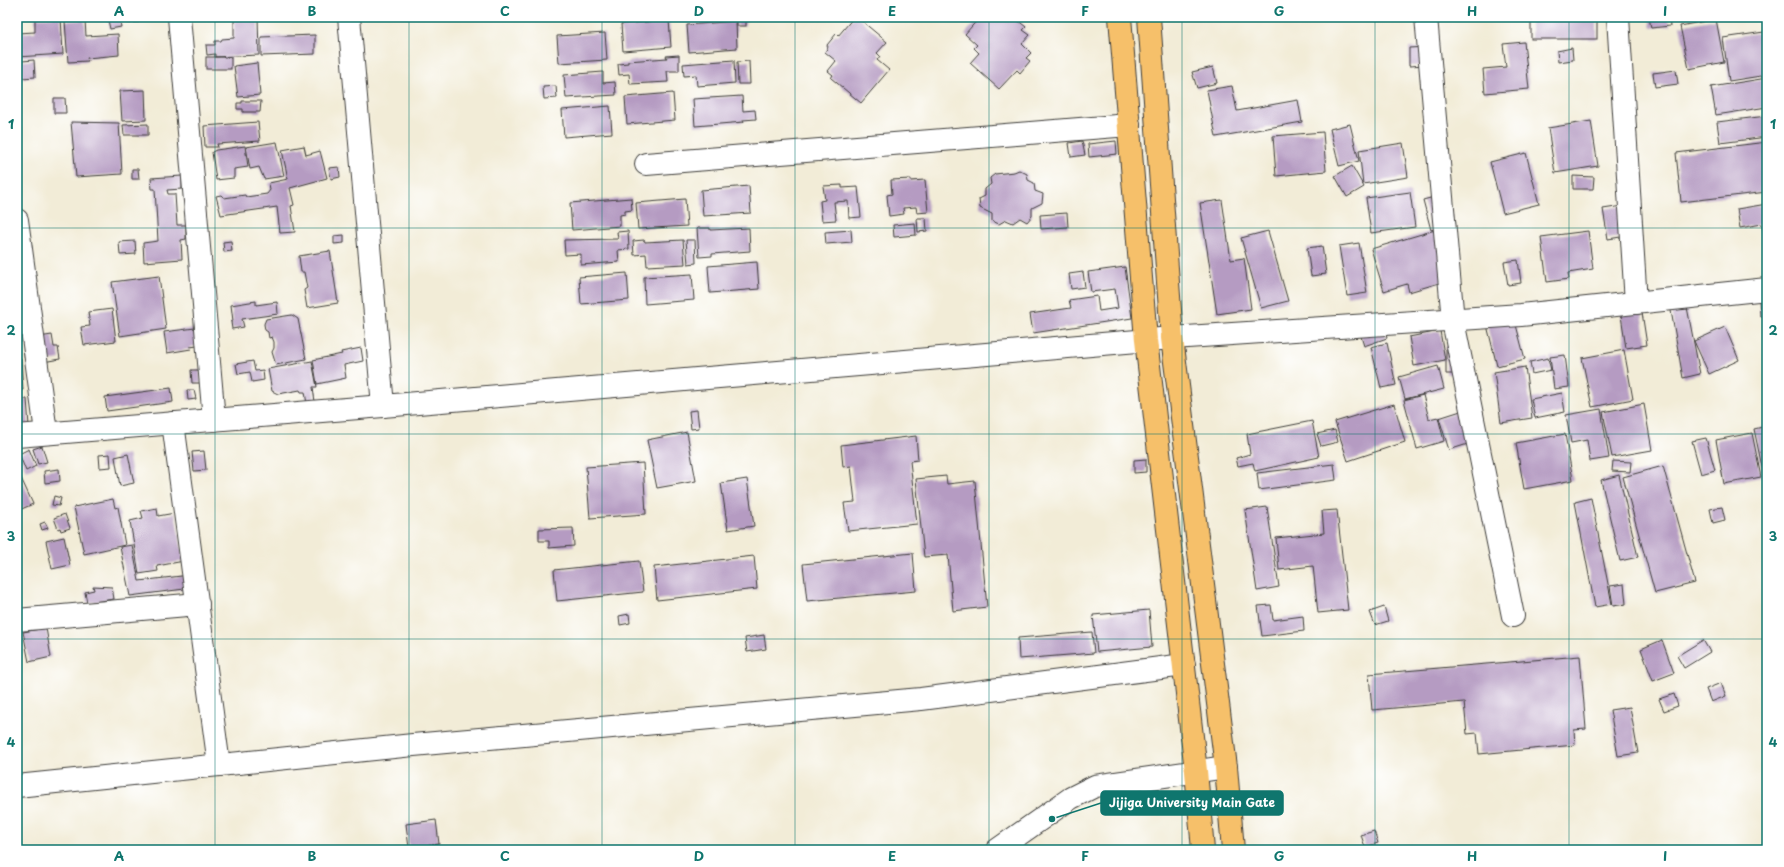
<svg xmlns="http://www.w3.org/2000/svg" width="1784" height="867" font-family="'Playpen Sans',sans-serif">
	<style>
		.building { fill: #b59bc2 }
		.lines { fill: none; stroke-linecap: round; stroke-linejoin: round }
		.minor-casing { stroke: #3c3b38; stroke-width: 24 }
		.major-casing { stroke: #3c3b38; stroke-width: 24 }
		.minor { stroke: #fff; stroke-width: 22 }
		.major { stroke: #f6c06b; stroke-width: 22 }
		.grid { fill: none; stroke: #0f766e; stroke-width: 1; stroke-opacity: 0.55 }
		.leader { fill: none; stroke: #0f766e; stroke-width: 1.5 }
		.callout-dot { fill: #0f766e; stroke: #fff; stroke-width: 1.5 }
		.callout { fill: #0f766e; stroke: #0f766e; stroke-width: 1.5 }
		.callout-label { font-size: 12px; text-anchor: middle; font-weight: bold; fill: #fff }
		.neatline { fill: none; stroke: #0f766e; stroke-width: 1.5 }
		.grid-label { font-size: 13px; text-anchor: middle; font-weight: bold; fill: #0f766e }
	</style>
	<rect width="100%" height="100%" fill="#fff"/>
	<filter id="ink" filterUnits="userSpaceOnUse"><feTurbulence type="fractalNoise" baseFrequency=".025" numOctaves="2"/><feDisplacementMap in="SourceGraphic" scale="8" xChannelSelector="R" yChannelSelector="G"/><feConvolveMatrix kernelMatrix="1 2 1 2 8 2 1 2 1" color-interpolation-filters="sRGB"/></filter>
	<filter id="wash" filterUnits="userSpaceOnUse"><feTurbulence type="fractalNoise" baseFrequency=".012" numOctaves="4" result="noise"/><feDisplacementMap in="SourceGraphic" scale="16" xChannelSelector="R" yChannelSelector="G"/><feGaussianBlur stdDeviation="0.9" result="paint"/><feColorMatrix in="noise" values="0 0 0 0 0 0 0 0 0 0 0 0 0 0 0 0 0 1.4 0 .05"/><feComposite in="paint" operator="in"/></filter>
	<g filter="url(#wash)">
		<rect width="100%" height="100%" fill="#f2ecd7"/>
		<g id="blocks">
			<g class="building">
				<path d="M52,17H61L63,54L17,57V33L35,32V18Z"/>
				<path d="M119,17L121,27L110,29L108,20Z"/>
				<path d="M128,17H139V22L128,23Z"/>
				<path d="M234,17H258L259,55L215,57V54L207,55L206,45H215V41H221L222,39L234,38Z"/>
				<rect x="737" y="17" width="9" height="9"/>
				<path d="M854,17H857L887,42L877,53L880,56L877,60L889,70L861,103L831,78L833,75L828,71L836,61L825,52L828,47L827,45L836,34L838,36Z"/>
				<path d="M980,17H1009L1014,21L1016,19L1026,27L1023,30L1030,35L1022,44L1031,53L1026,58L1030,61L1020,73L1017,70L999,89L970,63L979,53L974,48L977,45L965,34Z"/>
				<path d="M1468,17H1491V18L1468,20Z"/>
				<path d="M1649,17H1669L1670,26L1651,28Z"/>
				<rect x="1531" y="18" width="66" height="21"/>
				<path d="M1716,19L1724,62L1689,69L1680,26Z"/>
				<path d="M85,20L86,36L118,34L119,55L87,58L88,61L68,62L65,21Z"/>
				<path d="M669,20L671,47L623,51L621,24Z"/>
				<path d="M736,21L737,48L689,52L687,25Z"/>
				<path d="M1764,32L1767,53V75L1729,81L1723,38Z"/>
				<path d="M605,33L607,60L559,63L557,36Z"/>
				<path d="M315,35V54L261,56V37Z"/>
				<path d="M1524,42L1529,89L1485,93L1483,69L1506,67L1503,44Z"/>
				<path d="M1427,47V65L1409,66V48Z"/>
				<path d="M1572,48L1573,60L1558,62L1557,51Z"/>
				<path d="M679,55V71H667L668,82L630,84L629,74L619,75L618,64L628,63V61L667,58L666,56Z"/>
				<rect x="206" y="57" width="25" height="12"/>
				<path d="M34,60L35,77L22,78V61Z"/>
				<path d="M734,60L735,83L697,86L696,75L684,76L683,64Z"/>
				<path d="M749,61L750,84H738L737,62Z"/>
				<path d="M257,63L260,95L238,97L234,66Z"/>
				<path d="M1213,67L1217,83L1197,88L1192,72Z"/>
				<path d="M1676,70L1678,84L1655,87L1653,73Z"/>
				<path d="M603,72V83L615,82L616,95L566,98L564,75Z"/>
				<path d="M1767,78V107L1716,115L1711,87Z"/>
				<path d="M556,86L557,98L544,99L543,87Z"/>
				<path d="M1232,86L1237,111L1298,100L1302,122L1216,137L1207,90Z"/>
				<path d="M145,90L146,120L122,121L120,91Z"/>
				<path d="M673,93L675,120L627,124L625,97Z"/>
				<path d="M742,96L743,111L755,110L756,119L743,120L744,122L695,126L693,99Z"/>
				<path d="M54,98H65L66,113H54Z"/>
				<path d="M242,101H261L260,112H243V109H237V103H242Z"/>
				<path d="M610,106L612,133L564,137L562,110Z"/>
				<path d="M1767,116V137L1720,143L1717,122Z"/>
				<path d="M1591,121L1598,166L1555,173L1548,128Z"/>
				<path d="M71,122L119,123L122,174L76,177Z"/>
				<path d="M258,122L260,141L217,144L218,147H205L204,126Z"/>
				<path d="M148,124V135H124L123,125Z"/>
				<path d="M1350,124L1359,161L1339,166L1330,129Z"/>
				<path d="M1323,132L1326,171L1276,176L1273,136Z"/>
				<path d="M1082,141L1085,155L1071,157L1069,143Z"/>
				<path d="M1116,141L1117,154L1089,157L1088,144Z"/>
				<path d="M277,142L284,176L264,179L259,167L250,169L246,147Z"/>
				<path d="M1767,142V192L1681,202L1676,153Z"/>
				<path d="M1403,143L1408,177L1363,184L1359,150Z"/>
				<path d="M245,146L248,167L234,169V178L216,180L212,152L216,150Z"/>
				<path d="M304,146L306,155L320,151L327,178L290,188L294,205L291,206L295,232L280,233L277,207L221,215L216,196L221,195L224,198L245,195L246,197L267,194L270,190L269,183L288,179L282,150Z"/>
				<path d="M1526,153L1539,204L1503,213L1490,162Z"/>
				<path d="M1352,166L1364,187L1347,197L1335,176Z"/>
				<path d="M339,167L340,177L331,179L329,168Z"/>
				<path d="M132,169H138L139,179H132Z"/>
				<path d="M1019,170L1027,174L1028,180L1034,183L1035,191L1043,194L1042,203L1032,208V216L1027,222L1020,218L1013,223L1006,220L999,224L992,221V214L980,208L979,199L985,196V189L991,184L990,178L995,174L1014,172Z"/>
				<path d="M182,176V189L167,190L168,194H175L177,225H186V239L181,240L182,259L144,262L143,243L158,241L155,189H152L151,178Z"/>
				<path d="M1573,176L1594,177L1593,189H1573Z"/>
				<path d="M911,179V181L925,180L928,212L917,213L916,207L903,208L904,214L889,216L887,195L892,194L891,180Z"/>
				<path d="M842,185V188L858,187L861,217L849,218L848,201L834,202L836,220L822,221L820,201L825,200L823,186Z"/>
				<path d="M749,186L751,213L703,216L701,190Z"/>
				<path d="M1410,192L1415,227L1371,233L1366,198Z"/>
				<path d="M1441,195L1449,225L1431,230L1423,200Z"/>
				<path d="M631,198L632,210L625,211V214L620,215V226L572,230L570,203Z"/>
				<path d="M685,199L687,226L638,229L636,203Z"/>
				<path d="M1222,200L1231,260L1244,258L1251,309L1217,314L1200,203Z"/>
				<path d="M1767,204V248H1766L1762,224L1740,228L1737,209Z"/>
				<path d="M1629,205L1633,235L1608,239L1603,209Z"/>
				<path d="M1067,213L1068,227L1041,229L1040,215Z"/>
				<path d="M917,218H926L927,231L918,232Z"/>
				<path d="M915,223L916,235L894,237L893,225Z"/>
				<path d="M697,228H710V230L749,228L750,251L712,254V256L699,257Z"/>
				<path d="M1442,228L1456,278L1409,292L1407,284L1384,291L1371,249Z"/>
				<path d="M851,230L852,242L826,244L825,232Z"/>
				<path d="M628,231L629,249L618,250L619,262L581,265V254L565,255L564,240L618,239L617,232Z"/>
				<path d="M1268,231L1288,301L1261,308L1241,238Z"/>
				<path d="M1588,231L1593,269L1568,273L1569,279L1547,282L1541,237Z"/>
				<path d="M344,235V243L334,244V236Z"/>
				<path d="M644,240L645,242L683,240L685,264L647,266L646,254L634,255L633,241Z"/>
				<path d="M686,240H695L696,263L688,264Z"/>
				<path d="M135,241L136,254L120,255L119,242Z"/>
				<path d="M231,241L232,251L224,252L223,242Z"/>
				<path d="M1359,243L1367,293L1347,296L1339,246Z"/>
				<path d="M1322,246L1326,274L1311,276L1307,248Z"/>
				<path d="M330,251L338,303L307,308L304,290L307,288L304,272H301L299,256Z"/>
				<path d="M1518,260L1521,283L1508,285L1504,262Z"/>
				<path d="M757,262L759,289L710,293L708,266Z"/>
				<path d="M1125,267L1132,318L1033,333L1030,314L1071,308L1069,300L1097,296L1099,311L1118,308L1115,289L1091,292L1088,272Z"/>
				<path d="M1083,272L1085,287L1071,289L1069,274Z"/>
				<path d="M627,273L629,300L581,304L579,277Z"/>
				<path d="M692,274L694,300L645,304L644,277Z"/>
				<path d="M159,276L166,329L120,336L112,282Z"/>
				<path d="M1767,298V316H1760L1759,299Z"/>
				<path d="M256,301V305L277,302L278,314L242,319L244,327L232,329L231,322L233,321L231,305Z"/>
				<path d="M1686,302L1700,374L1683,378L1670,305Z"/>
				<path d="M1511,306L1525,359L1497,366L1484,313Z"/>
				<path d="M1641,306L1647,345L1626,348L1620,309Z"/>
				<path d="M112,309L116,341L84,345L81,327L90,326L88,312Z"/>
				<path d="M292,315L298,319L306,359L276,365L272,352L274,348V342L272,337L269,338L268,332L265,330L264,324L266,319Z"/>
				<path d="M1381,322L1387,338L1364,346L1359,330Z"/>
				<path d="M1725,327L1739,360L1709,374L1694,341Z"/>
				<path d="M195,328L197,346L190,347L191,349L167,353L164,332Z"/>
				<path d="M1440,331L1445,360L1414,366L1409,337Z"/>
				<path d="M52,335L54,347H58L60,359L43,362L39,337Z"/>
				<path d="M1387,343L1396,385L1381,388L1371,347Z"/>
				<path d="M1461,345V374H1446V346Z"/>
				<path d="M361,348L363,361L344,365L346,378L317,384L313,360L342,354L341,352Z"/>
				<path d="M1624,350L1633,399L1592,407L1582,358Z"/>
				<path d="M1565,355L1569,387L1554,389L1550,357Z"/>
				<path d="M21,358L23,390H17V359Z"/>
				<path d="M1548,358L1551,370L1532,374L1530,362Z"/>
				<path d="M253,361L255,371L263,370L264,380L252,382L250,372L238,374L236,364Z"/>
				<path d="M312,361L317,387H313L315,402L307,404L305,392H301L300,390L278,394L272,391L268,369Z"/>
				<path d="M1438,366L1444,389L1405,399L1399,377Z"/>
				<path d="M1525,367L1532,418L1501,423L1494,372Z"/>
				<path d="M191,370H200L201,383H192Z"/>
				<path d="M171,388L173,402L107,411L105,397Z"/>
				<path d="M187,390H194L196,399L188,400Z"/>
				<path d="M1562,393L1565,412L1535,418L1531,399Z"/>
				<path d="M1423,395L1429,419L1438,417L1444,441L1417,449L1404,400Z"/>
				<path d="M17,399H27L29,426L17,427Z"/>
				<path d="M1394,404L1405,442L1348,461L1335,422Z"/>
				<path d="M1644,404L1652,450L1612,457L1603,412Z"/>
				<path d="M1467,409L1477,441L1449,450L1439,418Z"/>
				<path d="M1601,409L1609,458L1590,461L1587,440L1571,443L1566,415Z"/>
				<path d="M697,410L699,428L691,429L689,411Z"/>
				<path d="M1312,421L1319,457L1255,471L1253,463L1238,466L1236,458L1250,454L1247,434Z"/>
				<path d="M1767,426V486H1766L1754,429Z"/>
				<path d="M1335,430L1338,442L1321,446L1317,434Z"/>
				<path d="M687,432L696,481L657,488L647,440Z"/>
				<path d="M1752,433L1761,477L1724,484L1716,440Z"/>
				<path d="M1565,434L1573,480L1524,489L1516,443Z"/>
				<path d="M916,436L918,460L910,461L917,524L848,531L844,503L855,502L851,466L843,467L841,445Z"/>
				<path d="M1706,438L1715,470L1701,474L1692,441Z"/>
				<path d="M42,446L47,462L38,464L33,449Z"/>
				<path d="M29,449L36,466L26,471L19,454Z"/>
				<path d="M204,451L206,470L194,471L192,452Z"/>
				<path d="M110,454L111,467L100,468L99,455Z"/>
				<path d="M128,454L134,483L120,486L115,457Z"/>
				<path d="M1146,459V472L1134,473V460Z"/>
				<path d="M1613,461L1631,462L1630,472L1612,471Z"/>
				<path d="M643,463L646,514L590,518L586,467Z"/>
				<path d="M1334,464L1336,480L1259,490L1257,473Z"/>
				<path d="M1663,466L1695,583L1655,593L1623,477Z"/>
				<path d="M59,469L60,481L45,483L44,471Z"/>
				<path d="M1619,475L1638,557L1620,561L1601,480Z"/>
				<path d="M946,476L947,484L975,481L987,607L953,611L948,555L924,557L916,479Z"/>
				<path d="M21,478L33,504L17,511V480Z"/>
				<path d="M747,479L754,526L728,530L721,483Z"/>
				<path d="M54,496L61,498L59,506L52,505Z"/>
				<path d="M1591,498L1612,604L1595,607L1575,502Z"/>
				<path d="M113,499L115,508L118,507L125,545L84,554L74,507Z"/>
				<path d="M1267,507L1279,587L1257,591L1245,510Z"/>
				<path d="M1722,507L1725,520L1713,523L1710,509Z"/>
				<path d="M157,508L158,516L175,513L184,561L157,566L158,571L139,574L130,521L143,518L141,511Z"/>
				<path d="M1337,510L1348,610L1318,613L1313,566L1279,570L1276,538L1324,533L1322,511Z"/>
				<path d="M65,514L70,528L61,531L60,528L58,529L54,518Z"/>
				<path d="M45,522L48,528L42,530L40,524Z"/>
				<path d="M573,528L574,546L549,548V541H539V529Z"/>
				<path d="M64,537L70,565L52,569L46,541Z"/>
				<path d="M132,545L139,581L190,575L192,588L130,596L120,547Z"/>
				<path d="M913,553L916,591L807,601L803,564Z"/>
				<path d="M754,556L757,589L657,600L654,567Z"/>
				<path d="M639,561L643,592L557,601L554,570Z"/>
				<path d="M1624,584L1626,604L1613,606L1610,586Z"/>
				<path d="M93,586L112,587L114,599L87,603L85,592L94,590Z"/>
				<path d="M1271,605L1273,620L1303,616L1304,631L1262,636L1258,606Z"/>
				<path d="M1384,607L1388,621L1375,625L1370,612Z"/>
				<path d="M1149,610L1152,647L1097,652L1093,615Z"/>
				<path d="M629,614L630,623L620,625L619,616Z"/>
				<path d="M46,628L51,657L29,662L23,632Z"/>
				<path d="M1092,632L1094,653L1019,659L1018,638Z"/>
				<path d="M764,635L766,649L747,652L745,638Z"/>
				<path d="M1662,640L1674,673L1653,681L1641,649Z"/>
				<path d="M1703,640L1710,652L1684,668L1677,656Z"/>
				<path d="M1580,656L1586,729L1574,730L1575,745L1479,754L1477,733L1467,734L1464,702L1372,710L1369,674Z"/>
				<path d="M1721,683L1726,696L1711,702L1706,689Z"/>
				<path d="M1674,694L1678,706L1664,711L1659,699Z"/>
				<path d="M1630,707L1638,753L1618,756L1610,710Z"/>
				<path d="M436,820L439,844L409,848L406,824Z"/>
				<path d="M1374,831L1378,843L1365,847L1361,835Z"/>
			</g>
		</g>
	</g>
	<g filter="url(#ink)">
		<use href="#blocks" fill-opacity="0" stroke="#3c3b38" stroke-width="1"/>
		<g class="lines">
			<g class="minor-casing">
				<g id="minor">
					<path d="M179,17L214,420"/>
					<path d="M349,17L383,406"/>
					<path d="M1426,17L1453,321L1513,616"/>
					<path d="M1618,17L1636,303"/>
					<path d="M646,164L1129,125"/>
					<path d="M17,220L46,432"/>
					<path d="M173,423L219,765"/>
					<path d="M17,436L383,406L1172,338L1521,315L1767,289"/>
					<path d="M17,620L198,604"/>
					<path d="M17,786L413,745L921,699L1184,665"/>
					<path d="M997,850L1071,798L1095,786L1226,767"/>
				</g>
			</g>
			<g class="major-casing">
				<g id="major">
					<path d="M1120,17L1146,340L1196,771L1203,850"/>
					<path d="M1149,17L1172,338L1226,767L1233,850"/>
				</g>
			</g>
			<use href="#minor" class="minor"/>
			<use href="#major" class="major"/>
		</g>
	</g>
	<path class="grid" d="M215,17V850M409,17V850M602,17V850M795,17V850M989,17V850M1182,17V850M1375,17V850M1569,17V850M17,228H1767M17,434H1767M17,639H1767"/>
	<path class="leader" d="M1052 819L1101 803"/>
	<circle class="callout-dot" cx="1052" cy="819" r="4"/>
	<rect class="callout" x="1101" y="791" width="182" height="24" rx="4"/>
	<g class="callout-label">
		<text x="1192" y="807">Jijiga University Main Gate</text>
	</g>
	<rect width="1784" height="867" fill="none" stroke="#fff" stroke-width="44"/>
	<rect x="22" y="22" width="1740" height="823" class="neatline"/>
	<g class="grid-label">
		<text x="119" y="16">A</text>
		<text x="312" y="16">B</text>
		<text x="505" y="16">C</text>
		<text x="699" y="16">D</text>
		<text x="892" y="16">E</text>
		<text x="1085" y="16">F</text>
		<text x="1279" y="16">G</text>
		<text x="1472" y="16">H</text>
		<text x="1665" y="16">I</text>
		<text x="11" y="129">1</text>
		<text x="1773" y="129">1</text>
		<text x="11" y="335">2</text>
		<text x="1773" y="335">2</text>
		<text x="11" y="541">3</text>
		<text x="1773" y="541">3</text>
		<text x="11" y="747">4</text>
		<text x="1773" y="747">4</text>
		<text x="119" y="861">A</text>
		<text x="312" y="861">B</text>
		<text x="505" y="861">C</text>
		<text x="699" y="861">D</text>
		<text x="892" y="861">E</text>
		<text x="1085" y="861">F</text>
		<text x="1279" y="861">G</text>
		<text x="1472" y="861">H</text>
		<text x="1665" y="861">I</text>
	</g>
</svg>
